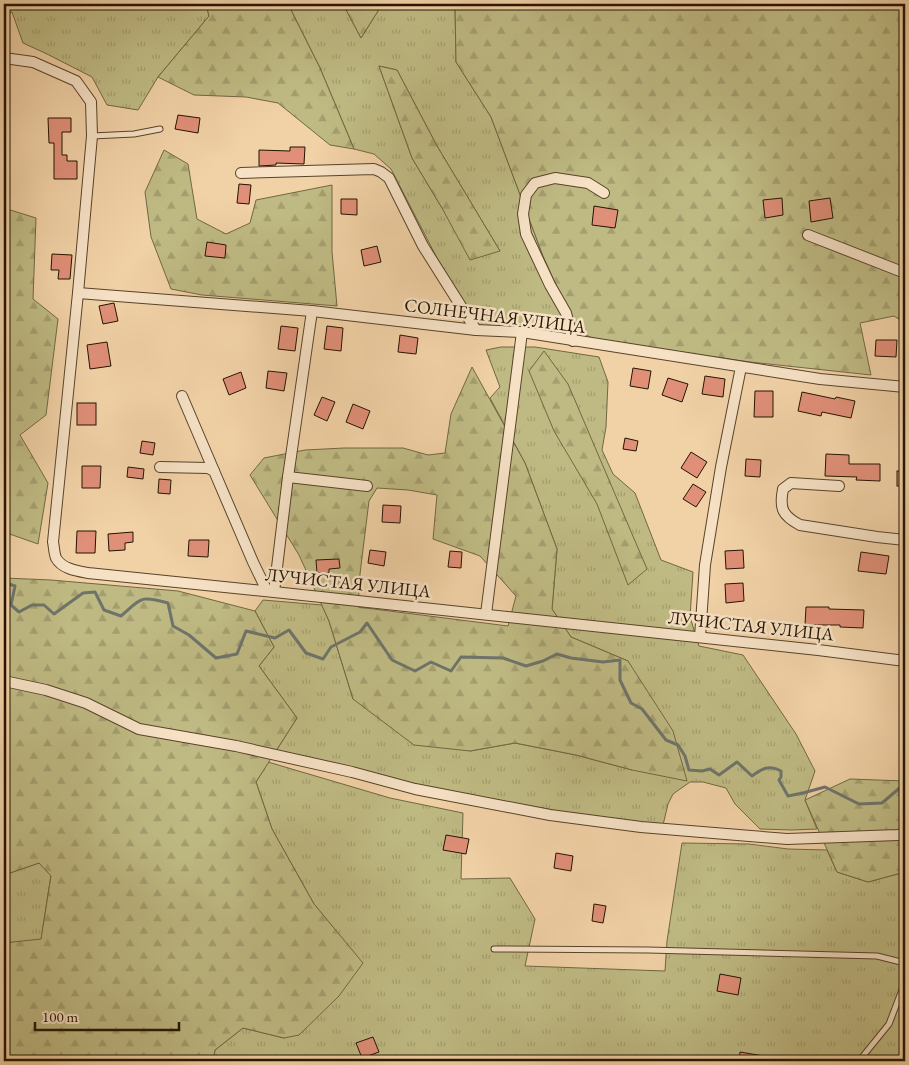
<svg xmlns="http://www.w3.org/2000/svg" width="909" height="1065" font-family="'EB Garamond',serif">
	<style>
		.grass { fill: url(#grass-tufts); stroke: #726742; fill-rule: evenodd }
		.forest { fill: url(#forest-firs); stroke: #726742; fill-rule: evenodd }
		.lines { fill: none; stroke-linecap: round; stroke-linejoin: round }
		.stream { stroke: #6e746b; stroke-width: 3 }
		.building { fill: #e08f78; stroke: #251400 }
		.service-casing { stroke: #58432a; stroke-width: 7 }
		.minor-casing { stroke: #58432a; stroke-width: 12 }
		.service { stroke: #f6e1c5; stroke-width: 5 }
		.minor { stroke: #f6e1c5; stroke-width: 10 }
		.labels { text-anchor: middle; stroke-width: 5; stroke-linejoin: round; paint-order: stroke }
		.street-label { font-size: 18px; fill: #251400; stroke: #f6e1c5 }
	</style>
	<defs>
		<pattern id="grass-tufts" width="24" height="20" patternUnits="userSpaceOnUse" patternTransform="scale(1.25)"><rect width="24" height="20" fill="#bfba83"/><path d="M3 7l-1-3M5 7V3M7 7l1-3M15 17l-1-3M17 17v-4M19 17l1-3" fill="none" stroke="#a49f6f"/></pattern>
		<pattern id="forest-firs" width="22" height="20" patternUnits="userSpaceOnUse" patternTransform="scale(1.25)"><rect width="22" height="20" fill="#bfba83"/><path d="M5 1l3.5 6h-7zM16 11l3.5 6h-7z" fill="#a49f6f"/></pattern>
	</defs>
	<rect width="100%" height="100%" fill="#f1d1a6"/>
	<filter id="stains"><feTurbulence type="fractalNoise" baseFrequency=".004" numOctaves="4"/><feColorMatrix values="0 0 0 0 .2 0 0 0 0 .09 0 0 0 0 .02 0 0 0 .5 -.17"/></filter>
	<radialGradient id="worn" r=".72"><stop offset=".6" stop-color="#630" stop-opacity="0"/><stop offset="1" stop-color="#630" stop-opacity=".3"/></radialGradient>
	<g class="grass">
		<path d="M4,4H206L209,16L158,77L138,110L107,105L92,77L47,54L23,43L12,12L4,14Z"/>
		<path d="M288,4H343L361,38L378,11L375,4H455L456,62L491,117L543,256L577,331L568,337L477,325L437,258L391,169L374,154L354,149L320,68ZM379,66L397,70L437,146L500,251L442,208L412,158Z"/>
		<path d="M501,347H535L599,357L608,382L606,427L602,450L613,474L635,493L661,560L693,572L690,617L699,646L743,655L796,734L815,771L805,800L817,829L792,830L760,829L735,804L726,788L703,782H690L673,794L668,804L663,825L558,811L416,785L276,751L297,718L259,666L274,647L255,611L263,600L322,605L329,621L353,699L470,751L515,743L576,755L632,770L628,661L571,637L552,609L557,549L525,463L490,398L500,387L486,350Z"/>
		<path d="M268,762L390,798L463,813L461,879L510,878L535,919L525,966L665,971L667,941L682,843L749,844L788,849L827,850L837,872L868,882L905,872V1061H213L215,1050L243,1028L284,1038L362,963L314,904L272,829L256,782Z"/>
		<path d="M39,863L51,875L41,940L4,943V875Z"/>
	</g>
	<g class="forest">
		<path d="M206,4H288L320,68L354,149L330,145L278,103L246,97L194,95L158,77L209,16Z"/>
		<path d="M343,4H375L378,11L361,38Z"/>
		<path d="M455,4H905V323L894,316L860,323L871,375L750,362L597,340L577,331L543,256L491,117L456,62Z"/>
		<path d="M379,66L397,70L437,146L500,251L470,260L442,208L412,158Z"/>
		<path d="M164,150L188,164L197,219L226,234L250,223L256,200L332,185V252L337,306L202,295L171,289L151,237L145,192Z"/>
		<path d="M4,208L36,218L33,299L58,319L46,415L20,435L48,483L38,544L4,532Z"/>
		<path d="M544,351L568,384L647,569L628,585L597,504L554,431L529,371Z"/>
		<path d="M472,367L525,463L557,549L552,609L571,637L628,661L673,731L687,781L632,770L576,755L515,743L470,751L414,745L353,699L329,621L299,555L250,475L264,458L305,450L344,448H403L428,455L445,453L451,414ZM377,488L408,490L437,495L433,539L480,556L516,596L508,626L358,607L360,574L369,501Z"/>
		<path d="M4,578L51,580L178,591L255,611L274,647L259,666L297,718L256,782L272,829L314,904L363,963L339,996L299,1035L284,1038L243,1028L215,1050L213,1061H4V943L41,939L51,876L39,863L4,875Z"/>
		<path d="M850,779L905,781V872L868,882L837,872L805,800Z"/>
	</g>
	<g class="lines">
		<path class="stream" d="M4,583H6L15,586L11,605L19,612L32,605H44L54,614L83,593L95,592L104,610L121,616C142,598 140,595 168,603L173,626L189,635L216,658L237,654L246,631L275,638L289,630L306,653L323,659L331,647L360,632L367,623L392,660L415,671L431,662L451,671L461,657L503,658L526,666L543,661L557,654L571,658L603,662L620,660V680L631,703L642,709L666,740L678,745L685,756L689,770L702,771L710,769L719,775L737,762L752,776C761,769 770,764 781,771V777L779,780L788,796L803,793L825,787L859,804L882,803L902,786H905"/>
	</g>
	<g class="building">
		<path d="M178,115L200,118L198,133L175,129Z"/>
		<path d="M48,118H71V132H62V155H67V161H77V179H54V143H49Z"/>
		<path d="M290,147H305L304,164L276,163V165L259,166V150L290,151Z"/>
		<path d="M239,184L251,185L249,204L237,203Z"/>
		<path d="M782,198L783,215L765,218L763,200Z"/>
		<path d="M830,198L833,218L811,222L809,201Z"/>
		<path d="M341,199H357V215L341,214Z"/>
		<path d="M594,206L618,210L615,228L592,225Z"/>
		<path d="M207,242L226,245L225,258L205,256Z"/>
		<path d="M377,246L381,262L364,266L361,250Z"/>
		<path d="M52,254L72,255L70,279H58L59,270H51Z"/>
		<path d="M114,303L118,321L103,324L99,306Z"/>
		<path d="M281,326L298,328L295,351L278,349Z"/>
		<path d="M327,326L343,328L341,351L324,349Z"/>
		<path d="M400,335L418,338L416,354L398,352Z"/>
		<path d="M876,340H897L896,357L875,356Z"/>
		<path d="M107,342L111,366L90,369L87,345Z"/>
		<path d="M633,368L651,371L648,389L630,386Z"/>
		<path d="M268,371L287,373L284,391L266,388Z"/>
		<path d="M241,372L246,388L229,395L223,379Z"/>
		<path d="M705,376L725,379L723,397L702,394Z"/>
		<path d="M668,378L688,384L682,402L662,395Z"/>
		<path d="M755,391H773V417H754Z"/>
		<path d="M802,392L835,399L836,397L855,401L851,418L822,412L821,416L798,411Z"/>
		<path d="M322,397L335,402L327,421L314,415Z"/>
		<rect x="77" y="403" width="19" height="22"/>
		<path d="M353,404L370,411L363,429L346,422Z"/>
		<path d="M625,438L638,441L636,451L623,449Z"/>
		<path d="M142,441L155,443L153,455L140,453Z"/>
		<path d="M691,452L707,462L697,478L681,468Z"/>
		<path d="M826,454L849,455V464H880V481L856,480L857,477L825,476Z"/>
		<path d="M746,459L761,460L760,477L745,476Z"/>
		<path d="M82,466H101L100,488H82Z"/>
		<path d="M128,467L144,469L143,479L127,477Z"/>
		<rect x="897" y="471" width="8" height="15"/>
		<path d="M159,479L171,480L170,494L158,493Z"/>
		<path d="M693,484L706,492L696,507L683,499Z"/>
		<path d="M383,505L401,506L400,523L382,522Z"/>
		<path d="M77,531H96L95,553H76Z"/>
		<path d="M133,532V542L125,543V550L109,551L108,534Z"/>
		<path d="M189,540H209L208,557L188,556Z"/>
		<path d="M370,550L386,552L384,566L368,563Z"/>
		<path d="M743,550L744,568L726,569L725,551Z"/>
		<path d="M450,551L462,552L461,568L448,567Z"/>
		<path d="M861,552L889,556L886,574L858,571Z"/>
		<path d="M339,559L340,568L329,569V573H317L316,560Z"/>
		<path d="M743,583L744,601L726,603L725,584Z"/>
		<path d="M806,607H829V609L864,610L863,628L840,627V625H805Z"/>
		<path d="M446,835L469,839L466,854L443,850Z"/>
		<path d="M556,853L573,856L571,871L554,868Z"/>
		<path d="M594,904L606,906L603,923L592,921Z"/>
		<path d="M720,974L741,978L738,995L717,991Z"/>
		<path d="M373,1037L379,1052L362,1058L356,1043Z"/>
		<path d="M740,1052L770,1057V1061H739Z"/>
	</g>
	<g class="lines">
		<g class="service-casing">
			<g id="service">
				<path d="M92,136L134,134L160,129"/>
				<path d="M494,949L648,950L877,956L905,963"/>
				<path d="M396,1060L397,1061"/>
				<path d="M859,1061L889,1024L905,982"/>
			</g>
		</g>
		<g class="minor-casing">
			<g id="minor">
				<path d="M4,58L33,62L76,81L91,102L92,136L78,293L53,542C54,546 54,553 56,558C62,569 77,571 88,573L274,592L818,650L905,661"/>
				<path d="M241,173L374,169L381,172L389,178L423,246L476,330"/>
				<path d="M808,235L905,273"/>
				<path d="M78,293L312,311L476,330L522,332L820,379L905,387"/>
				<path d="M573,341L566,313L550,285L526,234L523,214L526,195L535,183L555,178L588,183L604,193"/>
				<path d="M182,396L214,471"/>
				<path d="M160,467L208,468L214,471L253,562L267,591"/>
				<path d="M288,477L367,486"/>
				<path d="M839,486L791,483L783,489C779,509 783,516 800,525L877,537L905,540"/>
				<path d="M274,592L288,477L312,311"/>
				<path d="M486,614L522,332"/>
				<path d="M700,637L705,565L721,467L741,367"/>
				<path d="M4,681L46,690L86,703L139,729L236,746L352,772L415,789L550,815L641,827L787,839L898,835L905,833"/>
			</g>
		</g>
		<use href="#service" class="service"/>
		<use href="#minor" class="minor"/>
	</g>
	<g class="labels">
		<g class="street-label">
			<text transform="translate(495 316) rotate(7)" y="6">СОЛНЕЧНАЯ УЛИЦА</text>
			<text transform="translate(348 583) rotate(6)" y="6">ЛУЧИСТАЯ УЛИЦА</text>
			<text transform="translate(751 626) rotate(6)" y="6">ЛУЧИСТАЯ УЛИЦА</text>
		</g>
	</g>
	<rect width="909" height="1065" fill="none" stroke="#f1d1a6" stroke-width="20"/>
	<rect x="5" y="5" width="899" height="1055" fill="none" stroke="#251400" stroke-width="2.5"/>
	<rect x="10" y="10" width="889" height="1045" fill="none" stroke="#251400"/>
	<path d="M35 1022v8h144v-8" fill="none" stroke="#251400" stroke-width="2.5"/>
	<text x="42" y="1022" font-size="15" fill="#251400" stroke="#f6e1c5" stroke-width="4" paint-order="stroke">100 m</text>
	<rect width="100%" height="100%" filter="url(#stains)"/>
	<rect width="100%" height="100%" fill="url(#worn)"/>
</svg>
